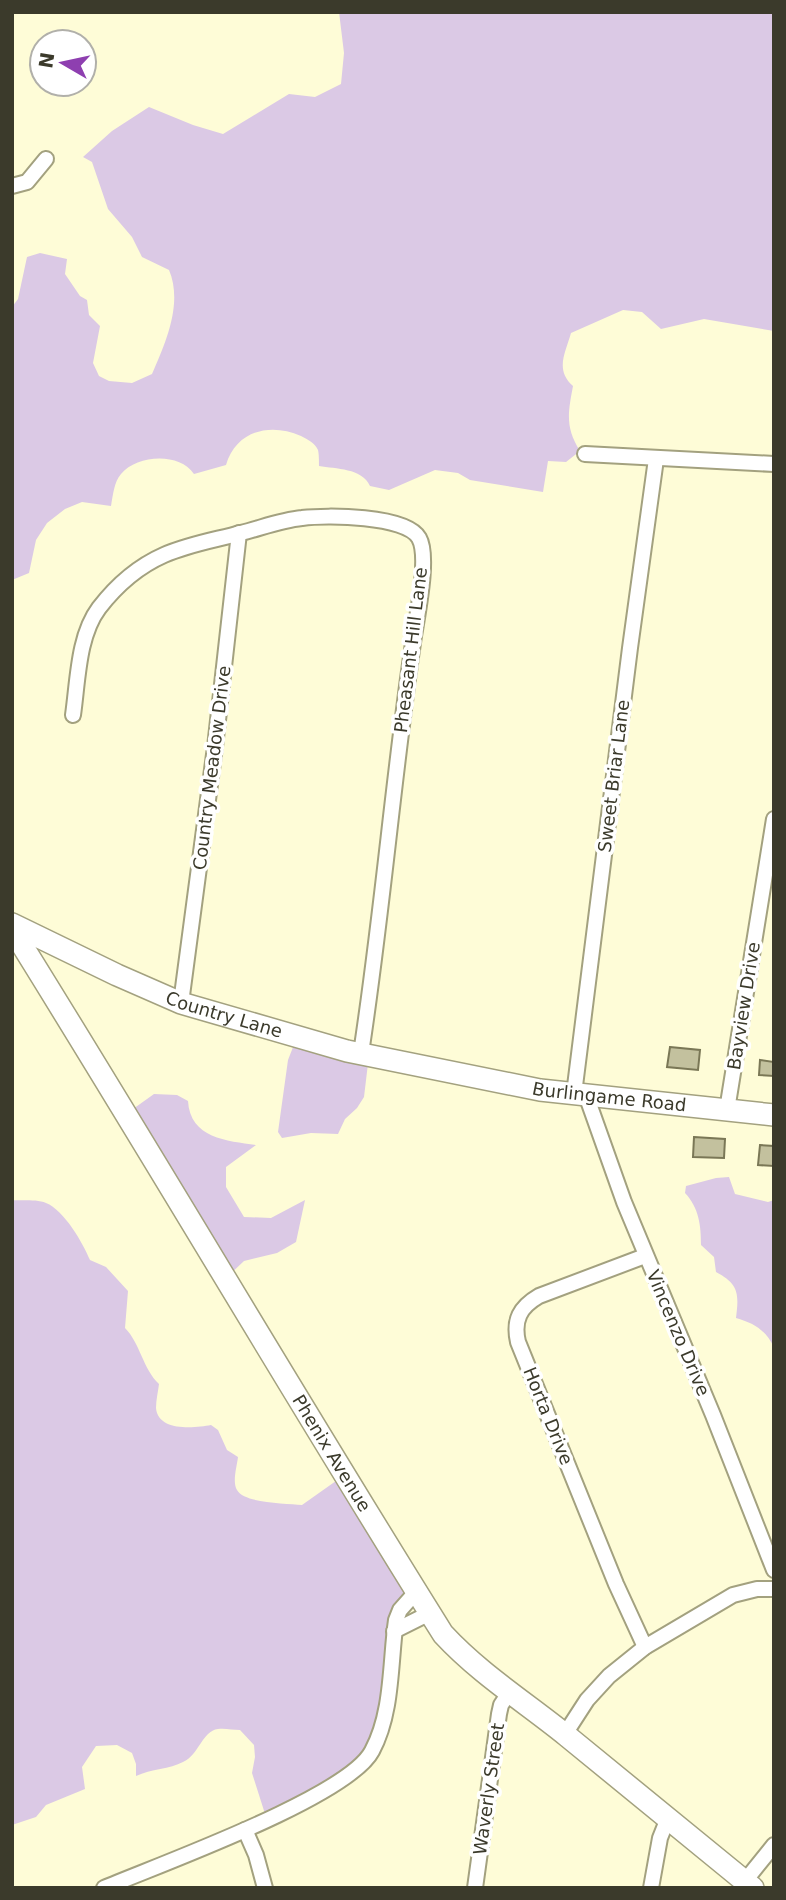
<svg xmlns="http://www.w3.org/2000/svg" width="786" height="1900" font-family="'DejaVu Sans',sans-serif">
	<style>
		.green { fill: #dbc9e5 }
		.building { fill: #c3c19e; stroke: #7a7756; stroke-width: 2 }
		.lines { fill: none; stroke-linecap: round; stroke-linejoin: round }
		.street-casing { stroke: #a3a17f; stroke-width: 18 }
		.secondary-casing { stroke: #a3a17f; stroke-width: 24 }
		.street { stroke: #fff; stroke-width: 14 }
		.secondary { stroke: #fff; stroke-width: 21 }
		.labels { text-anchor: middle; stroke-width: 7; stroke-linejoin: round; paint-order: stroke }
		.street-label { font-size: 18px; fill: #3b3a2b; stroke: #fff }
	</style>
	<rect width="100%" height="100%" fill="#fefcd7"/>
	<g class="green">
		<path d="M339,12H774V331L704,319L661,329L642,312L623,310L571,333C565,354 555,370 573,386C568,413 565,427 580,451L566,462L548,461L543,492L470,480L458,473L435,470L389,490L370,486C362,468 336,469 319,466C319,461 319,454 318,450C315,443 307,439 301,436C270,422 236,431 226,465L194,474C179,452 137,455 121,474C114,482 113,495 111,506L82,502L65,509L47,523L36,540L29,573L12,580V307L18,299L27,257L40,253L67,259L65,274L80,296L87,300L89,315L100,326L93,363L99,376L109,381L132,383L152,374C166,342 183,303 169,270L142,257L132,237L108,209L92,162L83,157L112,131L149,107L193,125L223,134L289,94L315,97L341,84L344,53Z"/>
		<path d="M297,1037L369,1055L364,1097L357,1108L345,1119L338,1134L311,1133L282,1138L278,1132L288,1060Z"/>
		<path d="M154,1094L177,1095L188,1101C190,1138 227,1141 256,1145L226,1167V1187L244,1217L271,1218L305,1200L296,1242L277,1253L244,1261L225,1279L126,1114Z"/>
		<path d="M729,1177L735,1194L768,1202L774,1200V1348C767,1331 754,1323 736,1318C739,1294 739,1284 716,1272L714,1257L701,1245C701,1225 699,1208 685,1193L686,1186L716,1178Z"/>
		<path d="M12,1200C22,1201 37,1199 46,1203C64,1210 83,1243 90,1260L106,1267L128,1291L125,1328C140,1343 143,1369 159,1384C158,1392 156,1400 156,1408C158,1432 195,1428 211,1425L218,1430L227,1450L238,1457C237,1466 232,1482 237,1490C245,1504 287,1503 302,1505L343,1476L414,1588L399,1610L388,1714L368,1760L266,1817L252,1773L255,1757L254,1745L240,1730C233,1730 225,1728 218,1729C202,1731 199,1755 183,1762C170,1769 151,1769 136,1776V1764L132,1753L117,1745L96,1746L82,1767L85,1789L46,1805L36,1817L12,1825Z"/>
	</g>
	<g class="building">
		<path d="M670,1047L700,1050L698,1070L667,1067Z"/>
		<path d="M760,1060L774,1062V1076L759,1075Z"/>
		<path d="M694,1137L725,1139L724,1158L693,1157Z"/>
		<path d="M760,1145L774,1146V1166L758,1165Z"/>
	</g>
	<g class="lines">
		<g class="street-casing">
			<g id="street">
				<path d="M12,186L27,182L46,159"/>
				<path d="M585,454L774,464"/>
				<path d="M73,715C78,680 78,636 99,608C116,586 139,566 164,555C189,544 215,540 241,533C261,528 281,520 302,518C326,515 406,515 419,538C430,557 416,620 413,643C393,779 382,917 361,1053"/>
				<path d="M181,1003L215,747L239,533"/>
				<path d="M574,1094L630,648L656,459"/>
				<path d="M586,1095L624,1202L713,1415L774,1570"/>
				<path d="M727,1110L774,819"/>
				<path d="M394,1631L430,1613"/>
				<path d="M645,1647L616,1584L518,1342C513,1320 520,1307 539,1296L645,1256"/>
				<path d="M565,1734L587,1700L609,1676L645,1647L733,1595L757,1589H774"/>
				<path d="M245,1830L256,1855L265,1888"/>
				<path d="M745,1881L774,1845"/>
				<path d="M104,1888C158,1865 348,1797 372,1751C393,1712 390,1662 396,1620L400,1610L416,1592"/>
				<path d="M475,1888L499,1714L501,1705L509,1693"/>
				<path d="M651,1888L660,1838L668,1818"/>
			</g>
		</g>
		<g class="secondary-casing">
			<g id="secondary">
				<path id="s1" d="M12,924L117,975L181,1003L347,1051L540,1090L774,1115"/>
				<path id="s2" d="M12,929C158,1163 297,1401 443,1634C480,1674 525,1702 567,1736C629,1786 691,1837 753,1888"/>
			</g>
		</g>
		<use href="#street" class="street"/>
		<use href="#secondary" class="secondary"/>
	</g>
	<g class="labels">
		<g class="street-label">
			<text transform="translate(411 650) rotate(-83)" y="6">Pheasant Hill Lane</text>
			<text transform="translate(212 768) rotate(-83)" y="6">Country Meadow Drive</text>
			<text transform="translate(614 776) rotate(-83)" y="6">Sweet Briar Lane</text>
			<text transform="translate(744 1006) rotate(-81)" y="6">Bayview Drive</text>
			<text dy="6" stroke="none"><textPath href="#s1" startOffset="231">Country Lane</textPath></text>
			<text dy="6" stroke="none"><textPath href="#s1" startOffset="626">Burlingame Road</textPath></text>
			<text transform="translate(678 1333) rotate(67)" y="6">Vincenzo Drive</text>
			<text transform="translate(548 1416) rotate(68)" y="6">Horta Drive</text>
			<text dy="6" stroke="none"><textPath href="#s2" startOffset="614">Phenix Avenue</textPath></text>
			<text transform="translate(489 1789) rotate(-82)" y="6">Waverly Street</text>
		</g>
	</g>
	<rect width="786" height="1900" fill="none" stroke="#3b3a2b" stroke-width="28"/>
	<g transform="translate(63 63) rotate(279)"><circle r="33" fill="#ffffff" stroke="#b1b0aa" stroke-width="2"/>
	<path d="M0-5L12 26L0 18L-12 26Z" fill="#8e3fb0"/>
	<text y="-10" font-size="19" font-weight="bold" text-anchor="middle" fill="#3b3a2b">N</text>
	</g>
</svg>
